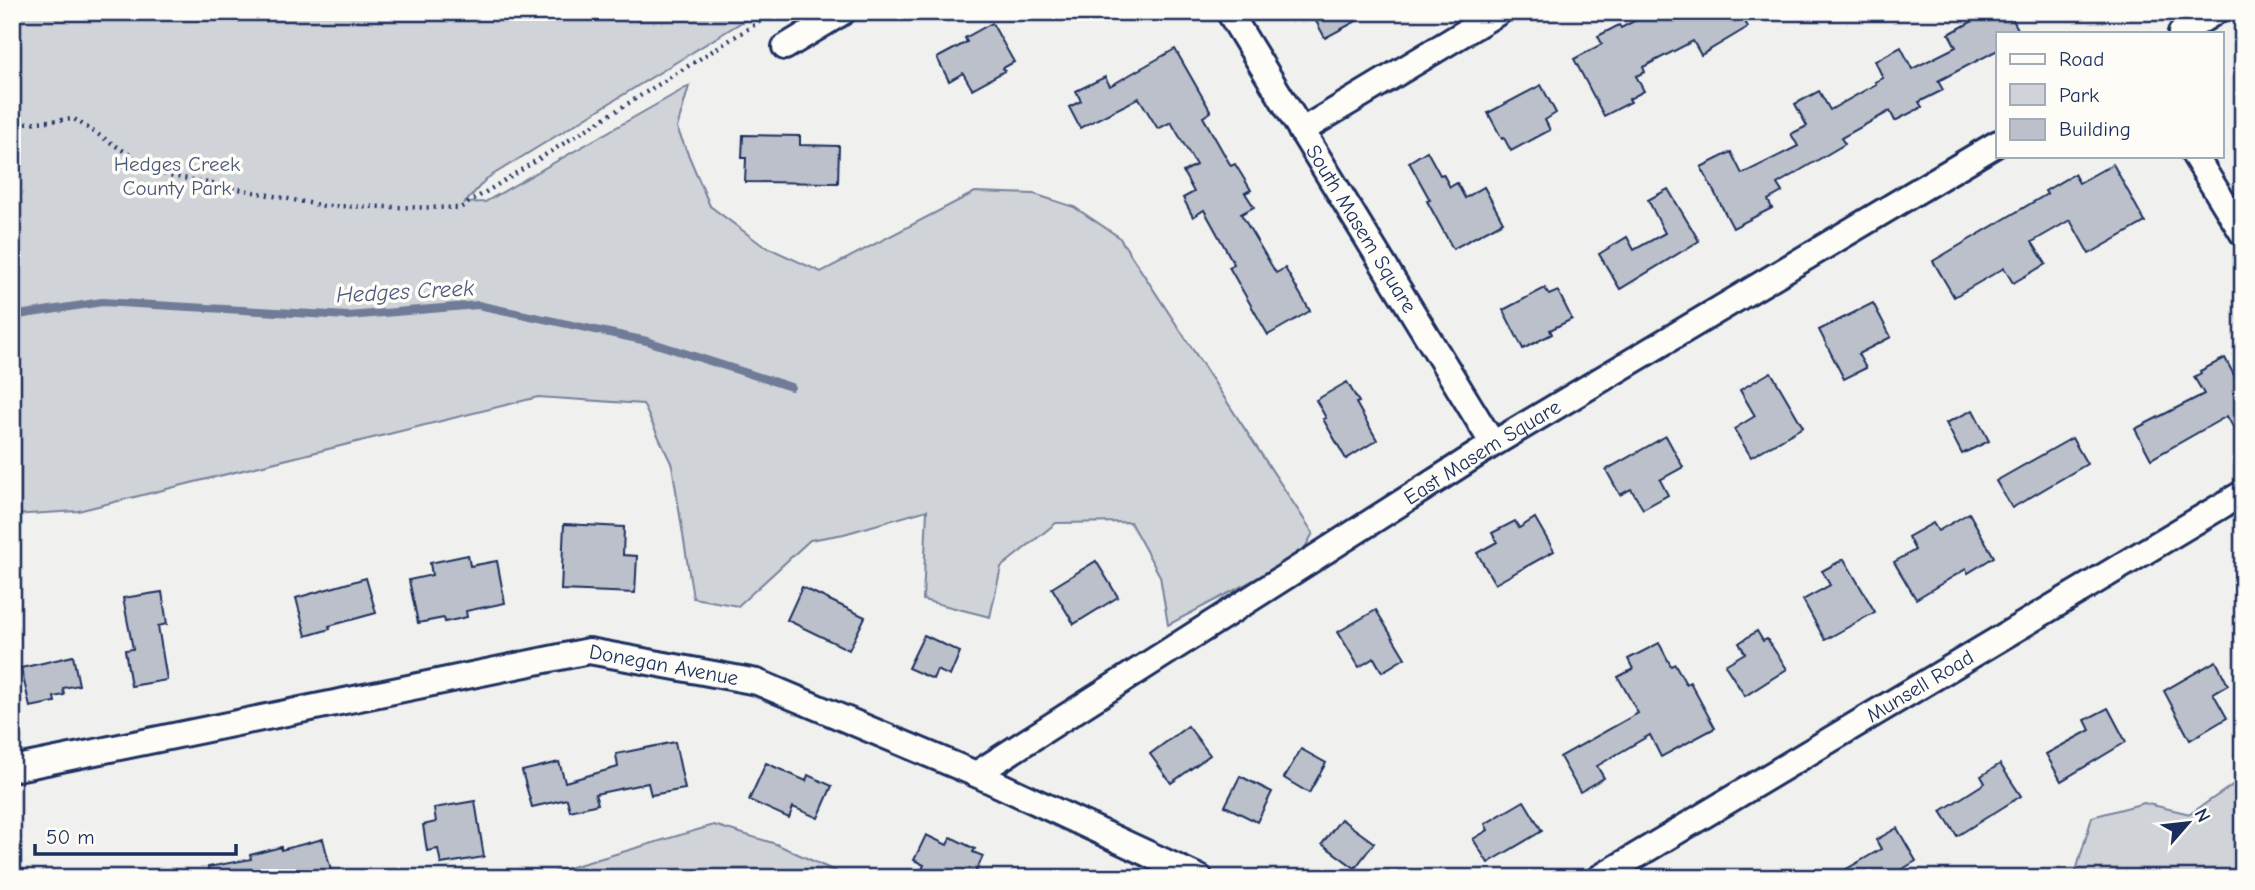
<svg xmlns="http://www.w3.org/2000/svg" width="2255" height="890" font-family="'Comic Neue',sans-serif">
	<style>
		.green { fill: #d0d3d8; stroke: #76819b; stroke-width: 2 }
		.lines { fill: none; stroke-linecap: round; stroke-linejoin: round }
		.stream { stroke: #6f7b97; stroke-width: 8 }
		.building { fill: #bbc0ca; stroke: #1b2f5e; stroke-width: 2 }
		.street-casing { stroke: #1b2f5e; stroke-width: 30 }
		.path { stroke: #1b2f5e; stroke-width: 4.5; stroke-dasharray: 2 5; stroke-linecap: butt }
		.street { stroke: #fdfcf7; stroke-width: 24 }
		.labels { text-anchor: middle; stroke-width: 7; stroke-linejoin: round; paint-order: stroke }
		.park-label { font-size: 21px; fill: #48587c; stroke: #fdfcf7 }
		.street-label { font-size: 21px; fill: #1b2f5e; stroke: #fdfcf7 }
		.water-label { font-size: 23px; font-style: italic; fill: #4c5b7f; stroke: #fdfcf7 }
	</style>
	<rect width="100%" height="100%" fill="#f0f0ee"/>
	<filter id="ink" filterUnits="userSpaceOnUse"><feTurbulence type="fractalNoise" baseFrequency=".0143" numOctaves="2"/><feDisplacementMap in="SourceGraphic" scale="14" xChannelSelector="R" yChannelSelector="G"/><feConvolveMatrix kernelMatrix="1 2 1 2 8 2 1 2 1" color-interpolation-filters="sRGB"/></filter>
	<g filter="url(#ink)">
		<g class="green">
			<path d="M12,12H758L486,179L465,203L485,202L689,86L677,128L710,206L762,245L821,272L975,192L1034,194L1074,207L1119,237L1313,533L1301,555L1168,625L1160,576L1130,522L1056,523L1001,567L990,617L923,600L927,510L844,534L810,540L738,606L693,598L672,465L643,404L538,397L78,511L12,515Z"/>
			<path d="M2243,778V878H2074L2092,817L2144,803L2190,814Z"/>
			<path d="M714,825L776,844L850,878H534Z"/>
		</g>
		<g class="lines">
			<path class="stream" d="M12,316L102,302L348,316L478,305L647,341L791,387"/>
		</g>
		<g class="building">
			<path d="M1311,12H1373L1325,38Z"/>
			<path d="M1651,12H1740L1748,27L1701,55L1693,41L1643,67L1645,72L1636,76L1644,91L1629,99L1631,102L1604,116L1574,59L1602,44L1598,36L1619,25L1621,28Z"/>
			<path d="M1989,12H2009L2020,33H1998V50L1938,81L1943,90L1919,102L1922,107L1895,121L1890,111L1841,138L1845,144L1777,184L1782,192L1768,200L1772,208L1733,228L1701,167L1731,152L1742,174L1798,146L1791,134L1807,126L1795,104L1819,91L1830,110L1876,84L1875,82L1883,78L1875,61L1901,47L1912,69L1956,47L1949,34Z"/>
			<path d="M992,23L1014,62L1003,68L1005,71L972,89L963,73L949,81L937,58L967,42L965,38Z"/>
			<path d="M1175,49L1211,112L1203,117L1231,166L1235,164L1251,190L1245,193L1254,207L1241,214L1276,273L1285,268L1310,311L1268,335L1229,267L1234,264L1204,210L1193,217L1183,198L1194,192L1183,172L1196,165L1171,122L1158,129L1139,98L1080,128L1069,107L1081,101L1076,91L1105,77L1110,86Z"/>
			<path d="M1541,85L1556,113L1545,120L1550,130L1511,151L1504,138L1502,139L1488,113Z"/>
			<path d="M743,135L800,136V145L839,146L838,183L745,182L746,158H742Z"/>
			<path d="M1427,151L1440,175L1443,174L1450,187L1457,183L1465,198L1484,187L1503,222L1453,249L1427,201L1430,200L1409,162Z"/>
			<path d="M2113,164L2145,222L2089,254L2070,220L2032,242L2046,264L2013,283L2004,268L1954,297L1933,261L2047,194L2045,191L2074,174L2079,183Z"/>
			<path d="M1668,189L1699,241L1620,289L1599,254L1627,237L1634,250L1665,233L1648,200Z"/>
			<path d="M1545,288L1549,295L1558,291L1572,319L1550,330L1552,334L1523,349L1503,310Z"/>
			<path d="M1873,303L1891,337L1858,354L1866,368L1844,379L1819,330Z"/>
			<path d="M2225,358L2243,392V445L2227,416L2151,459L2135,429L2204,394L2194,377L2201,373L2200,371Z"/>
			<path d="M1771,372L1803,427L1751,457L1734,429L1755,416L1740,390Z"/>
			<path d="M1347,382L1359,402L1356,403L1377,440L1346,459L1323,419L1326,418L1316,400Z"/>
			<path d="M1973,410L1989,441L1962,454L1946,423Z"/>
			<path d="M1666,436L1683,467L1660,480L1668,495L1643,509L1631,489L1620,495L1606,470Z"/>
			<path d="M2072,438L2087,464L2012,508L1996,481Z"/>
			<path d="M1969,513L1994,557L1968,573L1966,569L1916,599L1894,562L1915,550L1908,537L1933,523L1938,531Z"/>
			<path d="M1535,518L1554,551L1495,584L1477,553L1497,542L1492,533L1515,521L1519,528Z"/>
			<path d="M564,524L624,527L623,555L637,556L635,593L561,590Z"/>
			<path d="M468,555L470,566L497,561L505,603L466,611L467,617L445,622L444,618L418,623L409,580L432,575L430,563Z"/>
			<path d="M1844,559L1875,612L1825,640L1803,600L1830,585L1822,571Z"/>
			<path d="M1096,561L1118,597L1074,624L1052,588Z"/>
			<path d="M366,578L376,613L329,626L330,629L306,636L296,598Z"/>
			<path d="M802,587L865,617L849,650L787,620Z"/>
			<path d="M162,592L167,624L158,626L167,680L131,686L125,650L133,649L123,598Z"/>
			<path d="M1376,610L1405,658L1382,672L1374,658L1359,667L1338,632Z"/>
			<path d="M1757,631L1763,641L1767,639L1787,669L1745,696L1725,665L1745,653L1739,643Z"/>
			<path d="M924,635L960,652L950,676L937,670L933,679L908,668Z"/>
			<path d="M1659,643L1671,666L1675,664L1686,684L1690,682L1715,728L1661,757L1650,735L1597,766L1604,778L1580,792L1560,757L1638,713L1618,677L1633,669L1628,659Z"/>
			<path d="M73,656L79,685L63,688L64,695L54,697L55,702L30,707L21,668Z"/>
			<path d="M2216,661L2228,685L2213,693L2227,718L2190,740L2164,691Z"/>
			<path d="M2108,708L2126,742L2061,781L2046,754L2090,730L2085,720Z"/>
			<path d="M1188,726L1210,755L1171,783L1150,754Z"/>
			<path d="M675,742L685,789L651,795L648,783L595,794L598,804L570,811L567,799L532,807L522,771L559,762L565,782L618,767L616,754Z"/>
			<path d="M1301,749L1326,763L1309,793L1284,778Z"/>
			<path d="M766,763L806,781L808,775L832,786L818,818L793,807L789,818L749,800Z"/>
			<path d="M2000,764L2021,796L1957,836L1941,811L1985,783L1981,776Z"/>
			<path d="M1240,776L1272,792L1257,822L1225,806Z"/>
			<path d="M475,801L484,857L441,864L438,849L427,851L423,825L436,822L434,808Z"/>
			<path d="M1524,801L1542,831L1488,863L1473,839L1488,830L1485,824Z"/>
			<path d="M1341,819L1374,843L1355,868L1322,844Z"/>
			<path d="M1897,828L1916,861L1887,878H1831L1881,849L1876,840Z"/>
			<path d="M926,835L947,845L951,837L975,849L973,852L983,856L973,878H918L924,865L914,860Z"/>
			<path d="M323,839L333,878H209L208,867L251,859L250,855L281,847V850Z"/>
		</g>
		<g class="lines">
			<g class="street-casing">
				<g id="street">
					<path id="s1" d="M1229,12L1493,444"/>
					<path d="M2181,33L2215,12"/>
					<path d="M785,47L843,12"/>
					<path d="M1301,131L1499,12"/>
					<path d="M2195,156L2243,234"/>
					<path id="s2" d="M12,769L589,651L757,682L976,774L1200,878"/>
					<path id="s3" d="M976,774L1493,444L1998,143"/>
					<path id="s4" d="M1599,878L2243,493"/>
				</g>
			</g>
			<path class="path" d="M12,124L74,119L158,173L324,206L460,208L775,12"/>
			<use href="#street" class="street"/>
		</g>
	</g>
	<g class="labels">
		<g class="park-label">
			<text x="177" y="171">Hedges Creek<tspan x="177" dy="24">County Park</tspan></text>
		</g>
		<g class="street-label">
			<text dy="7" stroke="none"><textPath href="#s1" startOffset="254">South Masem Square</textPath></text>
			<text dy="7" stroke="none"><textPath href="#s3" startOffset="600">East Masem Square</textPath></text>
			<text dy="7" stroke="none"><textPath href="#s2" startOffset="665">Donegan Avenue</textPath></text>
			<text dy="7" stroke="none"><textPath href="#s4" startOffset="374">Munsell Road</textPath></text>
		</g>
		<g class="water-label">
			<text transform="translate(405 291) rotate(-3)" y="8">Hedges Creek</text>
		</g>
	</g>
	<rect width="2255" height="890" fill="none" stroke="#fdfcf7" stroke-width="42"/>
	<rect x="21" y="21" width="2213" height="848" fill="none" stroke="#1b2f5e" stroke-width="2.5" filter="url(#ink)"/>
	<rect x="1996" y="32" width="228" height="126" fill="#fdfcf7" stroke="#a3aaba" stroke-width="2"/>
	<rect x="2010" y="54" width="35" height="10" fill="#fdfcf7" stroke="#a3aaba" stroke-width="2"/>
	<text x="2059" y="66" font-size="21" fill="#1b2f5e">Road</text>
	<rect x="2010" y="84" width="35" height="21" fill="#d0d3d8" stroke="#a3aaba" stroke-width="2"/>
	<text x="2059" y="102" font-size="21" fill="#1b2f5e">Park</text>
	<rect x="2010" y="119" width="35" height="21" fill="#bbc0ca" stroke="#a3aaba" stroke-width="2"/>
	<text x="2059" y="136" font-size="21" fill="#1b2f5e">Building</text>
	<g transform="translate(2188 823) rotate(62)" stroke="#fdfcf7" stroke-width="5" paint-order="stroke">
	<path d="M0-5L12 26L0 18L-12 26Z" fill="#1b2f5e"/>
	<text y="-10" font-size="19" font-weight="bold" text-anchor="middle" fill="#1b2f5e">N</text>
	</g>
	<path d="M35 844v10h201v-10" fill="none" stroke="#1b2f5e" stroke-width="3.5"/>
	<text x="46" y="844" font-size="21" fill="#1b2f5e" stroke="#fdfcf7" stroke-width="5" paint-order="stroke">50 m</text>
</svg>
